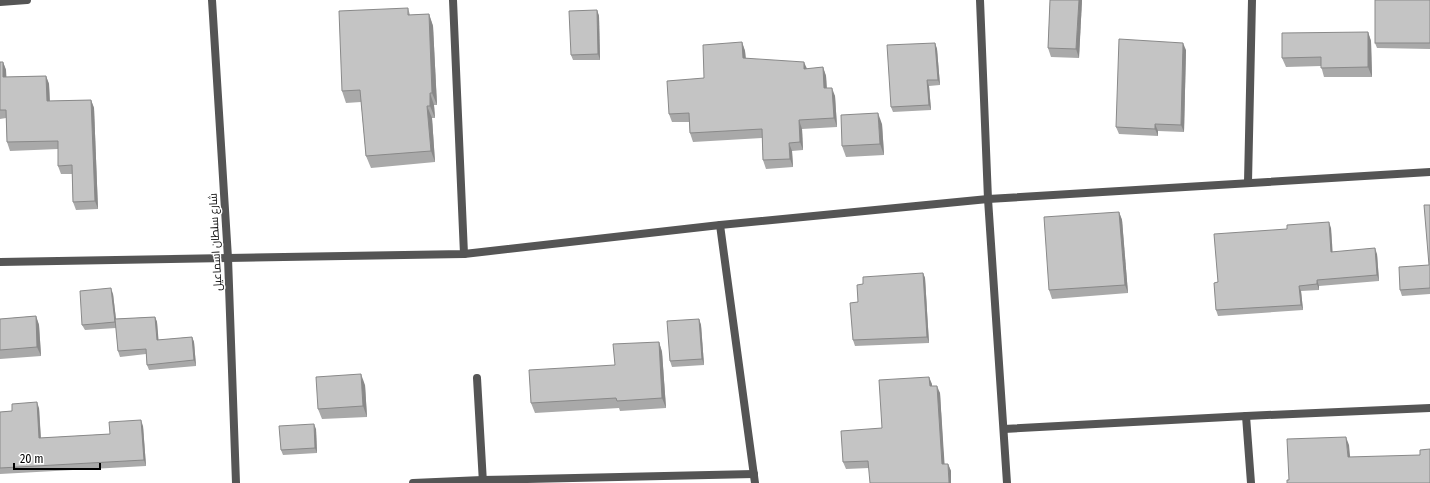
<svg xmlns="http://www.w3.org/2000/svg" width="1430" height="483" font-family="'Fira Sans Condensed',Cairo,sans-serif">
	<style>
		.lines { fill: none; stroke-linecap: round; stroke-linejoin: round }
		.minor { stroke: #555; stroke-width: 8 }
		.tertiary { stroke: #555; stroke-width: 8 }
		.wall { fill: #a9a9a9 }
		.shaded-wall { fill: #898989 }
		.building { fill: #c4c4c4; stroke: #898989 }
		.labels { text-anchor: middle; stroke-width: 3; stroke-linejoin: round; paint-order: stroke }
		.street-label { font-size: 11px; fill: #000; stroke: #fff }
	</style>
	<rect width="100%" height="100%" fill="#fff"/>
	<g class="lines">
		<g class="minor">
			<path d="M453,0L464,254"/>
			<path d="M980,0L988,199L1007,483"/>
			<path d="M0,2L27,0"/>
			<path d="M1248,182L1252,0"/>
			<path d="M720,225L755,483"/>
			<path d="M0,262L464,254L720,225L988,199L1430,172"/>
			<path d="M477,378L483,483"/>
			<path d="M1246,416L1251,483"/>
			<path d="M1004,429L1246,416L1430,408"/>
			<path d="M413,483L482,480L754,474"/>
		</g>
		<path class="tertiary" d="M212,0L228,258L236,483"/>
	</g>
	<g class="wall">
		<path d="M1050,0H1082L1079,58L1051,57L1048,48Z"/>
		<path d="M1430,0V49L1377,48L1375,43Z"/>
		<path d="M408,8L410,15L429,14L433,26L437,105H434L435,118H432L435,162L371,168L366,156L361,102L346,103L342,91Z"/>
		<path d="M597,10L599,16L600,60H573L571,55Z"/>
		<path d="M1368,32L1371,41L1372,77H1324L1321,66L1286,67L1282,58Z"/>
		<path d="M742,42L745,51L746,58L807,69L823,67L826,76L827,88L835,96L837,127L802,129L803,150L792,151L793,167L766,169L763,160L762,138L693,142L690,133L689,122H672L669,114Z"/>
		<path d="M935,43L937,49L940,85L929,86L931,110L893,112L891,107Z"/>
		<path d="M1186,50L1184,132L1158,131V136L1119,134L1116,127Z"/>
		<path d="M0,62H3L6,70V77L46,76L49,84L50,101L91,100L94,108L98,209L76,210L73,202L72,174H61L58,166V149L10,151L7,142L6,118L0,119Z"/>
		<path d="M882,124L884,155L846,157L842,146Z"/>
		<path d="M1430,205V294L1402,296L1400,290L1429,265Z"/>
		<path d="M1119,212L1122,220L1128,293L1052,299L1049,290Z"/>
		<path d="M1331,228L1332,252L1377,254L1379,281L1319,286V290L1301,291L1303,310L1218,316L1216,310L1218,282Z"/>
		<path d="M923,273L925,278L929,343L855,346L853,340L858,302L863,284Z"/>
		<path d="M113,294L116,319L155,317L157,322L158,340L192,337L194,342L196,366L149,370L147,365L146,354L120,357L118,351L116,328L85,330L82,325Z"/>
		<path d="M36,316L39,325L41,356L0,359V319Z"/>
		<path d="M699,319L701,325L704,365L672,367L670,361Z"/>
		<path d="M659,342L662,352L666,408L620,411L619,408L535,413L531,403L615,365Z"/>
		<path d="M929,377L932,386L940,393L944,464H948L951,471L869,468L846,469L843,462L882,428Z"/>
		<path d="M365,385L367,417L322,419L318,409Z"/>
		<path d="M39,408L41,438L110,434L143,426L146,466L0,474V412L12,411Z"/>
		<path d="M316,429L317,453L283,455L281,450Z"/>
	</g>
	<g class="shaded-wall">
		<path d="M1079,0H1082L1079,58L1076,49Z"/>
		<path d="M597,10L599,16L600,60L598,54Z"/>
		<path d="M429,14L433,26L437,105L432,93Z"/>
		<path d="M1368,32L1371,41L1372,77L1368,67Z"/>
		<path d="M742,42L745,51L746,67L743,58Z"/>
		<path d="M935,43L937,49L940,85L938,80Z"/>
		<path d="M1183,43L1186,50L1184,132L1181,125Z"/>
		<path d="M3,62L6,70L7,86L3,77Z"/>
		<path d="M804,62L808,71L804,69Z"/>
		<path d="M823,67L826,76L827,97L824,88Z"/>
		<path d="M46,76L49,84L50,110L47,101Z"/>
		<path d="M927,80L929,86L931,110L929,105Z"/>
		<path d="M832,88L835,96L837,127L834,118Z"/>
		<path d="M430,93L434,105L435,118L430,106Z"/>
		<path d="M91,100L94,108L98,209L95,201Z"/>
		<path d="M427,106L432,118L435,162L431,151Z"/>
		<path d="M878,113L882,124L884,155L880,144Z"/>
		<path d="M799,120L802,129L803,150L800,142Z"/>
		<path d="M1155,124L1158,131V136L1155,129Z"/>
		<path d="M789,143L792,151L793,167L790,159Z"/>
		<path d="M1119,212L1122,220L1128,293L1125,285Z"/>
		<path d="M1329,222L1331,228L1333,257L1331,252Z"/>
		<path d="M1375,248L1377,254L1379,281L1377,275Z"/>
		<path d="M923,273L925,278L929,343L927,337Z"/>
		<path d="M1317,280L1319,286V290L1317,284Z"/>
		<path d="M1299,286L1301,291L1303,310L1301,305Z"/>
		<path d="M111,288L113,294L117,328L115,322Z"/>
		<path d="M36,316L39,325L41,356L37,347Z"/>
		<path d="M155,317L157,322L159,345L157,340Z"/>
		<path d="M699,319L701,325L704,365L702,359Z"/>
		<path d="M192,337L194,342L196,366L194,360Z"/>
		<path d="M659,342L662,352L666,408L662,398Z"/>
		<path d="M361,374L365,385L367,417L363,406Z"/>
		<path d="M929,377L932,384V393L930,386Z"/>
		<path d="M937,386L940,393L945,471L942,464Z"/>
		<path d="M37,402L39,408L41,443L39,438Z"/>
		<path d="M141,420L143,426L146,466L144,460Z"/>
		<path d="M314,424L316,429L317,453L315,448Z"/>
		<path d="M1346,437L1349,445L1351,466L1348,457Z"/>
		<path d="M948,464L951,471V483H949Z"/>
	</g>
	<g class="building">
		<path d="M1050,0H1079L1076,49L1048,48Z"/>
		<rect x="1375" y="0" width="55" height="43"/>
		<path d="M408,8V15L429,14L432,93H430V106H427L431,151L366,156L360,90L342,91L339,11Z"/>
		<path d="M597,10L598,54L571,55L569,11Z"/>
		<path d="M1368,32V67L1321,68V57L1282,58V33Z"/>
		<path d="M1119,39L1183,43L1181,125L1155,124V129L1116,127Z"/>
		<path d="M742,42L743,58L804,62V69L823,67L824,88H832L834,118L799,120L800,142L789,143L790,159L763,160L762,129L690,133L689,113L669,114L667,81L704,78L703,45Z"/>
		<path d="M935,43L938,80H927L929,105L891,107L887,45Z"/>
		<path d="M0,62H3V77L46,76L47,101L91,100L95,201L73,202L72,165L58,166V141L7,142L6,110H0Z"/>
		<path d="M878,113L880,144L842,146L841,115Z"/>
		<path d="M1424,205H1430V288L1400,290L1399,267L1429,265Z"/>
		<path d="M1119,212L1125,285L1049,290L1044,217Z"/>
		<path d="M1329,222L1331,252L1375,248L1377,275L1317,280V284L1299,286L1301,305L1216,310L1214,283L1218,282L1214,234L1287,229V225Z"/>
		<path d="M923,273L927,337L853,340L850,303L858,302L857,285L863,284V277Z"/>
		<path d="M111,288L115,322L82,325L80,291Z"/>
		<path d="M36,316L37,347L0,350V319Z"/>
		<path d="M155,317L157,340L192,337L194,360L147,365L146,349L118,351L115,319Z"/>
		<path d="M699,319L702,359L670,361L667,321Z"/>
		<path d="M659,342L662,398L617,401L616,398L531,403L529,370L615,365L613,344Z"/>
		<path d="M361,374L363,406L318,409L316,377Z"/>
		<path d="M929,377L930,386H937L942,464H948L949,483H870L868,461L843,462L841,431L882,428L879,380Z"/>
		<path d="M37,402L39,438L110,434L109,422L141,420L144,460L0,468V412L12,411V404Z"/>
		<path d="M314,424L315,448L281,450L279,426Z"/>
		<path d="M1346,437L1348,457L1420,455V450L1430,449V483H1287V480H1289L1287,439Z"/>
	</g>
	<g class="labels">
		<g class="street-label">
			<text transform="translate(215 242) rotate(-93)" y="4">شارع سلطان اسماعيل</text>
		</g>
	</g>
	<path d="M14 463v6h86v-6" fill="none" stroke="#000000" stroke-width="2"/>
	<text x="20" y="463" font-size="12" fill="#000000" stroke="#ffffff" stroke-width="3" paint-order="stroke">20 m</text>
</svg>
